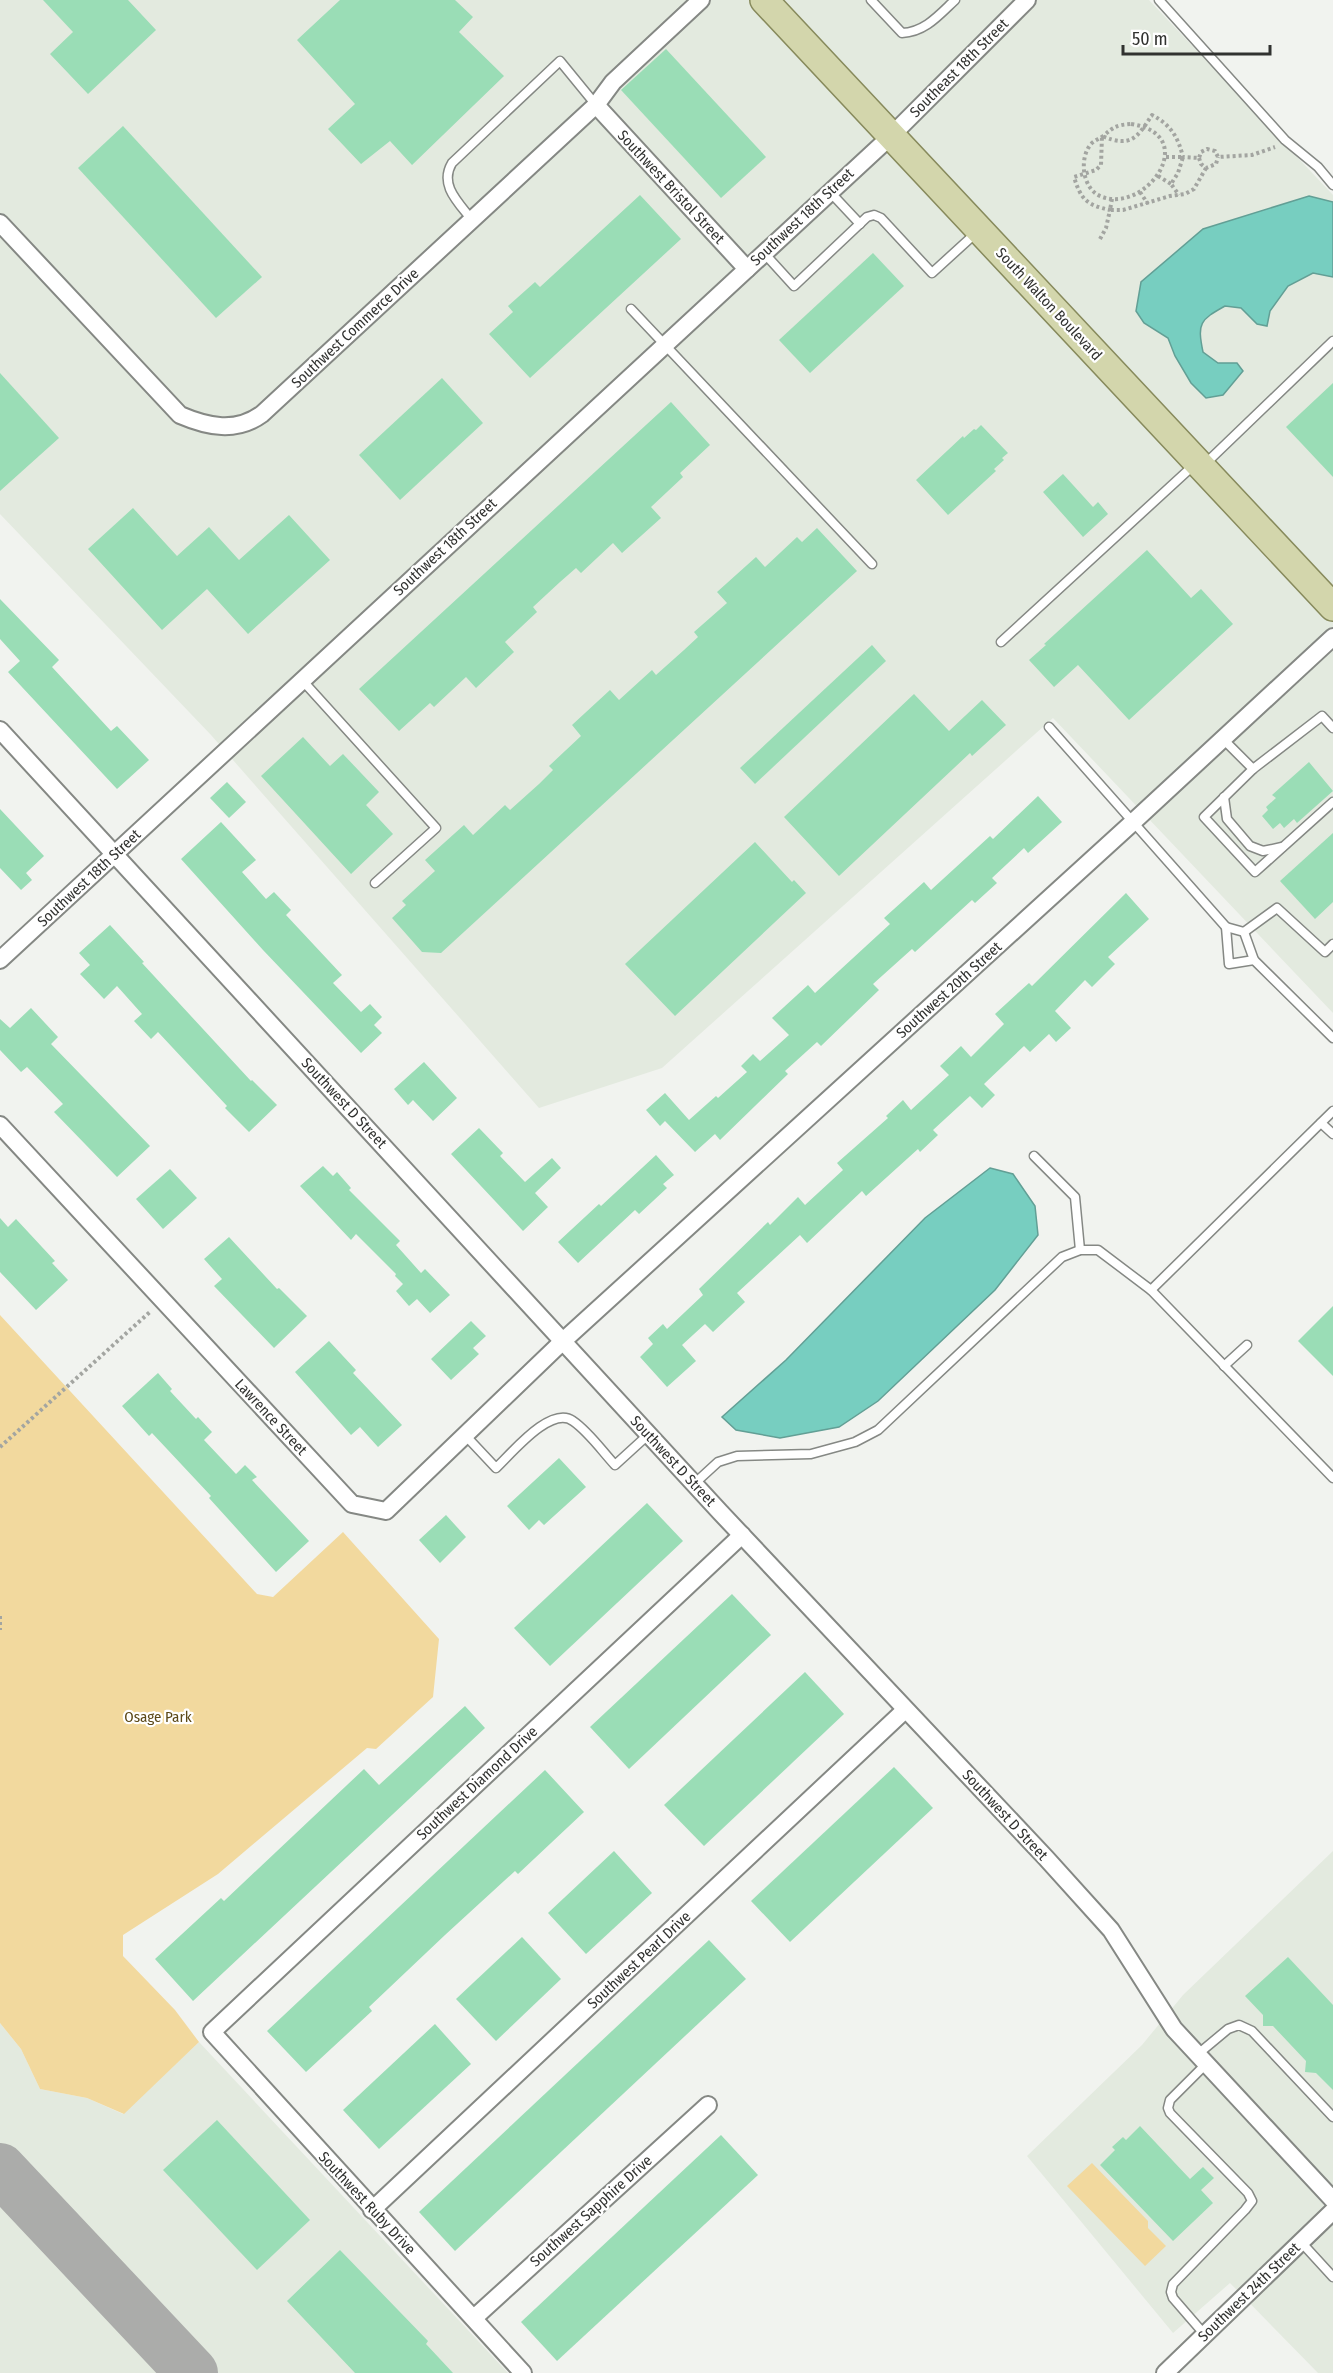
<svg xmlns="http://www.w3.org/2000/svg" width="1333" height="2373" font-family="'Fira Sans Condensed',sans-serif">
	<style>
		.built { fill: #e3eadf }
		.green { fill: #f2d99e }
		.water { fill: #77cec0; stroke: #629f95; stroke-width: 1.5 }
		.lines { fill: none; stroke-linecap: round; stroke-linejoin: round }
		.taxiway { stroke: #abacaa; stroke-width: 52 }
		.building { fill: #9addb6 }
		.lane-casing { stroke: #858884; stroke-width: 11 }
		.street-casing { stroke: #858884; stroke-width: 20 }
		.primary-casing { stroke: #878a5c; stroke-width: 30 }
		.path { stroke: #a3a5a1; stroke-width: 4; stroke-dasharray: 3 3; stroke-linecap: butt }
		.lane { stroke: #fff; stroke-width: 8 }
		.street { stroke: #fff; stroke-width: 16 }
		.primary { stroke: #d3d6ac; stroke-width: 27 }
		.labels { text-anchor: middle; stroke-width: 4.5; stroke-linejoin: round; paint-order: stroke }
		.street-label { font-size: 15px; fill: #313230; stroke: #fff }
		.park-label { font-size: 15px; fill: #5b4817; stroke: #fff }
	</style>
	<rect width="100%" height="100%" fill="#f1f3ef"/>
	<g class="built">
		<path d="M0,0H1149L1333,195V1013L1053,718L662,1068L539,1108L211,735L0,514Z"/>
		<path d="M1333,1851V2373H1318L1230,2283L1173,2333L1027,2156L1142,2045L1183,1995Z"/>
		<path d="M0,2023L21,2049L40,2089L87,2098L123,2114L199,2042L508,2373H0Z"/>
	</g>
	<g class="green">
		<path d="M0,1315L257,1594L273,1597L343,1532L439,1639L433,1697L376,1749L367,1748L218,1874L123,1935V1956L175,2010L199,2042L124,2114L87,2098L40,2089L21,2049L0,2023Z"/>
		<path d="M1092,2163L1148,2221V2228L1166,2246L1145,2266L1067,2186Z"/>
	</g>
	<g class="water">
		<path d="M1309,196L1333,202V277L1313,273L1288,286L1270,311L1267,326L1257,324L1241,308L1225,306C1200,320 1197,323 1203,352L1218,363H1237L1243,371L1223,395L1206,398L1191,383L1175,356L1168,338L1144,323L1136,311L1141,282L1203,229Z"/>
		<path d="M990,1168L1013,1174L1035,1206L1038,1235L995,1290L878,1401L839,1427L780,1438L736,1430L722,1417L786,1360L925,1218Z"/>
	</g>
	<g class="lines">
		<path class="taxiway" d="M0,2169L192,2373"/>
	</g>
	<g class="building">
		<path d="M43,0H128L156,30L88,94L50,54L73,32Z"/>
		<path d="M340,0H455L473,17L459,32L504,76L412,165L390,141L361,164L328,129L355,104L297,40Z"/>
		<path d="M666,49L766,157L721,198L621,90Z"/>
		<path d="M123,126L262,277L216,318L78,168Z"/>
		<path d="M640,195L681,239L530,378L489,334L513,312L508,306L535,282L540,287Z"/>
		<path d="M873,253L904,286L810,373L779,340Z"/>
		<path d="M0,373L59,438L0,491Z"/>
		<path d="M442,378L483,423L400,500L359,455Z"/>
		<path d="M1333,383V477L1286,427Z"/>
		<path d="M671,402L710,445L680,473L683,477L651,507L661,518L622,553L613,543L581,573L576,568L560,582L533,607L537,612L505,642L514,652L476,688L466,677L434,707L430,703L399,731L359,689Z"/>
		<path d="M981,425L1008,453L1002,458L1004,460L994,469L996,471L948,515L916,480L963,436L964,438L974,429L976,430Z"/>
		<path d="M1063,474L1093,507L1098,502L1108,514L1083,537L1043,492Z"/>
		<path d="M133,508L177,556L209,527L239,560L289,515L330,560L248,634L207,589L162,630L88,549Z"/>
		<path d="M817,528L857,571L441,953L422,952L392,918L406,905L402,901L435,871L425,860L464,825L473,835L505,805L510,810L539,784L553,770L549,766L581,736L572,725L610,690L619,700L652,670L656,675L684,650L698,637L694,632L727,603L717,592L756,557L765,567L797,537L802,542Z"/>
		<path d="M1147,550L1191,598L1201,589L1233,624L1129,720L1078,665L1054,687L1029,660L1046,645L1044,644Z"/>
		<path d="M0,599L59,660L52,667L111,731L117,726L149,760L117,789L8,672L20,661L0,639Z"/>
		<path d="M872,645L886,661L755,784L740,768Z"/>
		<path d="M914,694L949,731L982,700L1006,725L972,756L970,753L839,876L784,817Z"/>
		<path d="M303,737L330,766L343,754L379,792L366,805L393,834L351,874L261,776Z"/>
		<path d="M1309,762L1333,791L1297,823L1294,819L1284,828L1280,823L1273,829L1262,816L1268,810L1266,807L1276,798L1272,795Z"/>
		<path d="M227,782L246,802L229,818L210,798Z"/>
		<path d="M1038,796L1062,822L1028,853L1024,848L992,878L997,883L975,903L972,900L915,952L912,949L873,984L879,990L821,1046L817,1042L785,1071L788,1074L720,1140L715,1134L695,1152L665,1121L660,1126L646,1110L665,1093L689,1120L716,1096L718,1098L747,1072L741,1066L753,1054L760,1061L789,1035L772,1018L808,985L815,993L890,924L884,918L924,882L931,890L990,836L993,839Z"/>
		<path d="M0,809L44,856L26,873L32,880L21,890L0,868Z"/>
		<path d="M221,822L256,860L242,872L266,899L274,892L291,910L286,915L342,975L333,983L361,1012L370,1004L382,1017L374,1025L382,1033L361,1053L263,950L181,859Z"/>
		<path d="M1333,833V902L1315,919L1280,881Z"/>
		<path d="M755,842L792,882L794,880L806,893L675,1016L625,964Z"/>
		<path d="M1126,893L1149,919L1108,957L1115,964L1092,987L1085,980L1055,1011L1071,1028L1056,1042L1049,1034L1030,1052L1024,1046L984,1084L995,1095L982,1108L970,1096L933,1130L938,1135L920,1152L918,1149L866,1196L862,1191L807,1243L800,1235L737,1293L745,1302L713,1332L705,1324L682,1345L696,1361L667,1387L640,1357L653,1344L648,1338L663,1324L667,1329L703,1295L699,1289L768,1222L770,1225L798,1197L805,1205L843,1170L837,1163L888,1118L886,1116L903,1100L911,1110L949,1075L940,1066L961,1046L971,1057L1004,1024L995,1014L1029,983L1032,986Z"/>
		<path d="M110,925L144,962L142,963L251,1081L252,1080L277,1105L249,1132L225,1108L227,1106L158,1032L151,1039L134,1021L142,1014L117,986L104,999L80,974L90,965L79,953Z"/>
		<path d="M31,1008L58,1037L51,1044L150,1146L117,1177L54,1112L63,1104L27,1067L21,1072L0,1050V1019L10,1028Z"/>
		<path d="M424,1062L457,1098L433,1121L413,1100L408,1105L394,1089Z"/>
		<path d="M479,1128L503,1153L500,1156L525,1182L552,1158L561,1168L535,1193L548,1207L523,1231L451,1154Z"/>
		<path d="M656,1155L674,1175L663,1184L667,1188L639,1214L635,1210L578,1263L558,1242L599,1204L601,1206Z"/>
		<path d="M323,1166L333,1176L337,1172L351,1188L349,1190L400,1241L396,1245L421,1273L425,1269L450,1295L430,1313L417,1299L409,1306L396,1291L403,1284L395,1276L396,1274L356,1234L351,1240L300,1186Z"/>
		<path d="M170,1169L197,1198L163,1229L136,1199Z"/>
		<path d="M0,1218L8,1227L16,1219L55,1261L52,1263L68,1280L36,1310L0,1272Z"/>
		<path d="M229,1237L277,1289L279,1288L307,1316L274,1348L214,1286L222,1279L204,1259Z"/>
		<path d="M1333,1306V1376L1298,1341Z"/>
		<path d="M471,1321L486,1336L473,1348L479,1354L451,1380L431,1359Z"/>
		<path d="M329,1341L356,1370L353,1373L402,1425L378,1447L360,1427L351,1435L295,1372Z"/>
		<path d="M158,1373L172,1389L170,1391L196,1419L198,1417L212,1432L204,1440L236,1474L245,1465L257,1477L252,1480L309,1541L276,1572L209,1498L211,1496L152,1433L149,1436L122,1406Z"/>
		<path d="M559,1458L586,1487L544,1525L539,1520L529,1530L507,1506Z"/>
		<path d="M647,1503L683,1541L550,1666L514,1628Z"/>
		<path d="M446,1515L466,1537L440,1563L419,1540Z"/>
		<path d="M732,1594L771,1635L629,1769L590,1727Z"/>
		<path d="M805,1672L844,1714L704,1846L664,1805Z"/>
		<path d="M465,1706L485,1728L193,2001L155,1959L221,1898L224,1901L364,1769L379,1785Z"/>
		<path d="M894,1767L933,1808L790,1942L751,1901Z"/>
		<path d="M545,1770L584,1812L518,1874L515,1871L445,1935L369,2007L372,2011L306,2072L267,2031Z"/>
		<path d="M614,1851L652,1893L586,1954L548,1913Z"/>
		<path d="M522,1937L561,1979L496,2041L456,1999Z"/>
		<path d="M709,1940L746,1979L455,2251L419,2212Z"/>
		<path d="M1288,1957L1333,2005V2090L1316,2073L1305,2072L1306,2061L1273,2026H1263V2015L1245,1996Z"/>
		<path d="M435,2024L471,2064L379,2149L343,2110Z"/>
		<path d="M217,2120L310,2220L257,2270L163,2170Z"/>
		<path d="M1140,2126L1190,2179L1203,2167L1214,2178L1201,2190L1213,2203L1173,2241L1100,2165L1115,2150L1112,2147L1123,2137L1126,2140Z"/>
		<path d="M721,2135L758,2175L557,2361L521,2322Z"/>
		<path d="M340,2250L428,2341L426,2344L453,2373H355L287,2301Z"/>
	</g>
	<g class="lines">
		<g class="lane-casing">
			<g id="lane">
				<path d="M871,0L902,33C925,32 939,15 955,0"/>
				<path d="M1159,0L1285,140L1318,167L1333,185"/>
				<path d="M830,192L860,224"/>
				<path d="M472,220C458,202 439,185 452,163L560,61L596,105"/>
				<path d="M764,253L794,286L867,217L874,215L881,218L932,273L977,232"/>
				<path d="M631,309L872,564"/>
				<path d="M1203,466L1333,341"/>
				<path d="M1001,642L1195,464"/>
				<path d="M302,680L436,828L375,883"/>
				<path d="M1049,727L1226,927L1244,932L1254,960L1333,1038"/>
				<path d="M1223,739L1253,769L1204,817L1255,872L1333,802"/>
				<path d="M1253,769L1322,716L1333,728"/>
				<path d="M1224,797L1227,819L1250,846L1263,851L1282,847"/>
				<path d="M1226,927L1229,964L1254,960"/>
				<path d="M1244,932L1277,908L1325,952L1333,944"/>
				<path d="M1321,1123L1333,1134"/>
				<path d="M1034,1156L1075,1197L1080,1250"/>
				<path d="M1151,1290L1333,1478"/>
				<path d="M1224,1366L1247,1345"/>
				<path d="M465,1435L496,1468C512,1453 551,1405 573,1421C589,1432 602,1451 615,1465L649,1434"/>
				<path d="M694,1484L718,1462L737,1456L811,1454L855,1442L878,1430L1062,1257L1080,1250H1098L1151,1290L1333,1111"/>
				<path d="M1198,2054L1228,2029L1239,2025L1252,2031L1333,2117"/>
				<path d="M1301,2242L1333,2277"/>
				<path d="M1205,2335L1173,2298L1171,2292L1173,2284L1245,2210L1252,2201L1248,2193L1170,2113L1168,2108L1170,2100L1207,2063"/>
			</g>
		</g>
		<g class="street-casing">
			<g id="street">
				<path d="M596,105L747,269"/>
				<path d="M0,223L180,415C208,427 236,433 262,414L596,105L613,82L701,0"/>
				<path d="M0,730L720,1512L1046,1858L1111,1930L1174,2029L1333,2200"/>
				<path d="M0,960L891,136L1027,0"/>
				<path d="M0,1125L352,1504L386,1511L563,1341L1132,823L1333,637"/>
				<path d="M372,2210L905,1710"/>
				<path d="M474,2318L708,2105"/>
				<path d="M523,2373L212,2032L742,1535"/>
				<path d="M1165,2373L1333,2211"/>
			</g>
		</g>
		<g class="primary-casing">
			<path id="primary" d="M764,0L1333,607"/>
		</g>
		<g class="path">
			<path d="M1131,124C1203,135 1145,216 1100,196C1082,188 1079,158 1091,144C1095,140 1099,139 1103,136C1114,127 1116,125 1131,124Z"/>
			<path d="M1166,157H1183L1178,173L1171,184L1179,195"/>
			<path d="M1199,158L1201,164L1206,168L1216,164L1218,157"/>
			<path d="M1158,176L1171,184"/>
			<path d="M1140,192L1148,204"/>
			<path d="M1112,199L1110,210H1123L1170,196L1185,194L1194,189L1206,168"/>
			<path d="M1100,239L1106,228L1110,210C1087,205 1081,200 1074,177L1096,170L1101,165L1102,136C1131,148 1137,138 1152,115C1171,125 1178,137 1183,157L1199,158L1201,152L1207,149L1215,151L1218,157L1252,155L1275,147"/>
			<path d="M0,1447L151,1311"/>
			<path d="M0,1616V1630"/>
		</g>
		<use href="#lane" class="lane"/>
		<use href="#street" class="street"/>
		<use href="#primary" class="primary"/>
	</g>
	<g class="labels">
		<g class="street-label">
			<text transform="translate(959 68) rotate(-45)" y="5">Southeast 18th Street</text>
			<text transform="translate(671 187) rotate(47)" y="5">Southwest Bristol Street</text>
			<text transform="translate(802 217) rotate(-43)" y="5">Southwest 18th Street</text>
			<text transform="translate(1049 304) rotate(47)" y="5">South Walton Boulevard</text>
			<text transform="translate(355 328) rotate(-43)" y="5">Southwest Commerce Drive</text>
			<text transform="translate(445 547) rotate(-43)" y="5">Southwest 18th Street</text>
			<text transform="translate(89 878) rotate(-43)" y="5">Southwest 18th Street</text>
			<text transform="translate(949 990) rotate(-42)" y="5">Southwest 20th Street</text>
			<text transform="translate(344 1103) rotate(47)" y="5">Southwest D Street</text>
			<text transform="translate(271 1417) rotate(47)" y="5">Lawrence Street</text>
			<text transform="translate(673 1461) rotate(47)" y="5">Southwest D Street</text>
			<text transform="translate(477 1783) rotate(-43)" y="5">Southwest Diamond Drive</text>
			<text transform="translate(1005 1815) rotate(47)" y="5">Southwest D Street</text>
			<text transform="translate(639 1960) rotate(-43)" y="5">Southwest Pearl Drive</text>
			<text transform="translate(367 2203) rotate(47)" y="5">Southwest Ruby Drive</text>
			<text transform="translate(591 2211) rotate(-42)" y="5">Southwest Sapphire Drive</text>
			<text transform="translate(1249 2292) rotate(-44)" y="5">Southwest 24th Street</text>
		</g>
		<g class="park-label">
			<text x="158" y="1722">Osage Park</text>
		</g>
	</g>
	<path d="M1123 45v9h147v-9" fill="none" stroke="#313230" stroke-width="3"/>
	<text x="1132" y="45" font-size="18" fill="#313230" stroke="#ffffff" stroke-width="4.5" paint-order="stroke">50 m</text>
</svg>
